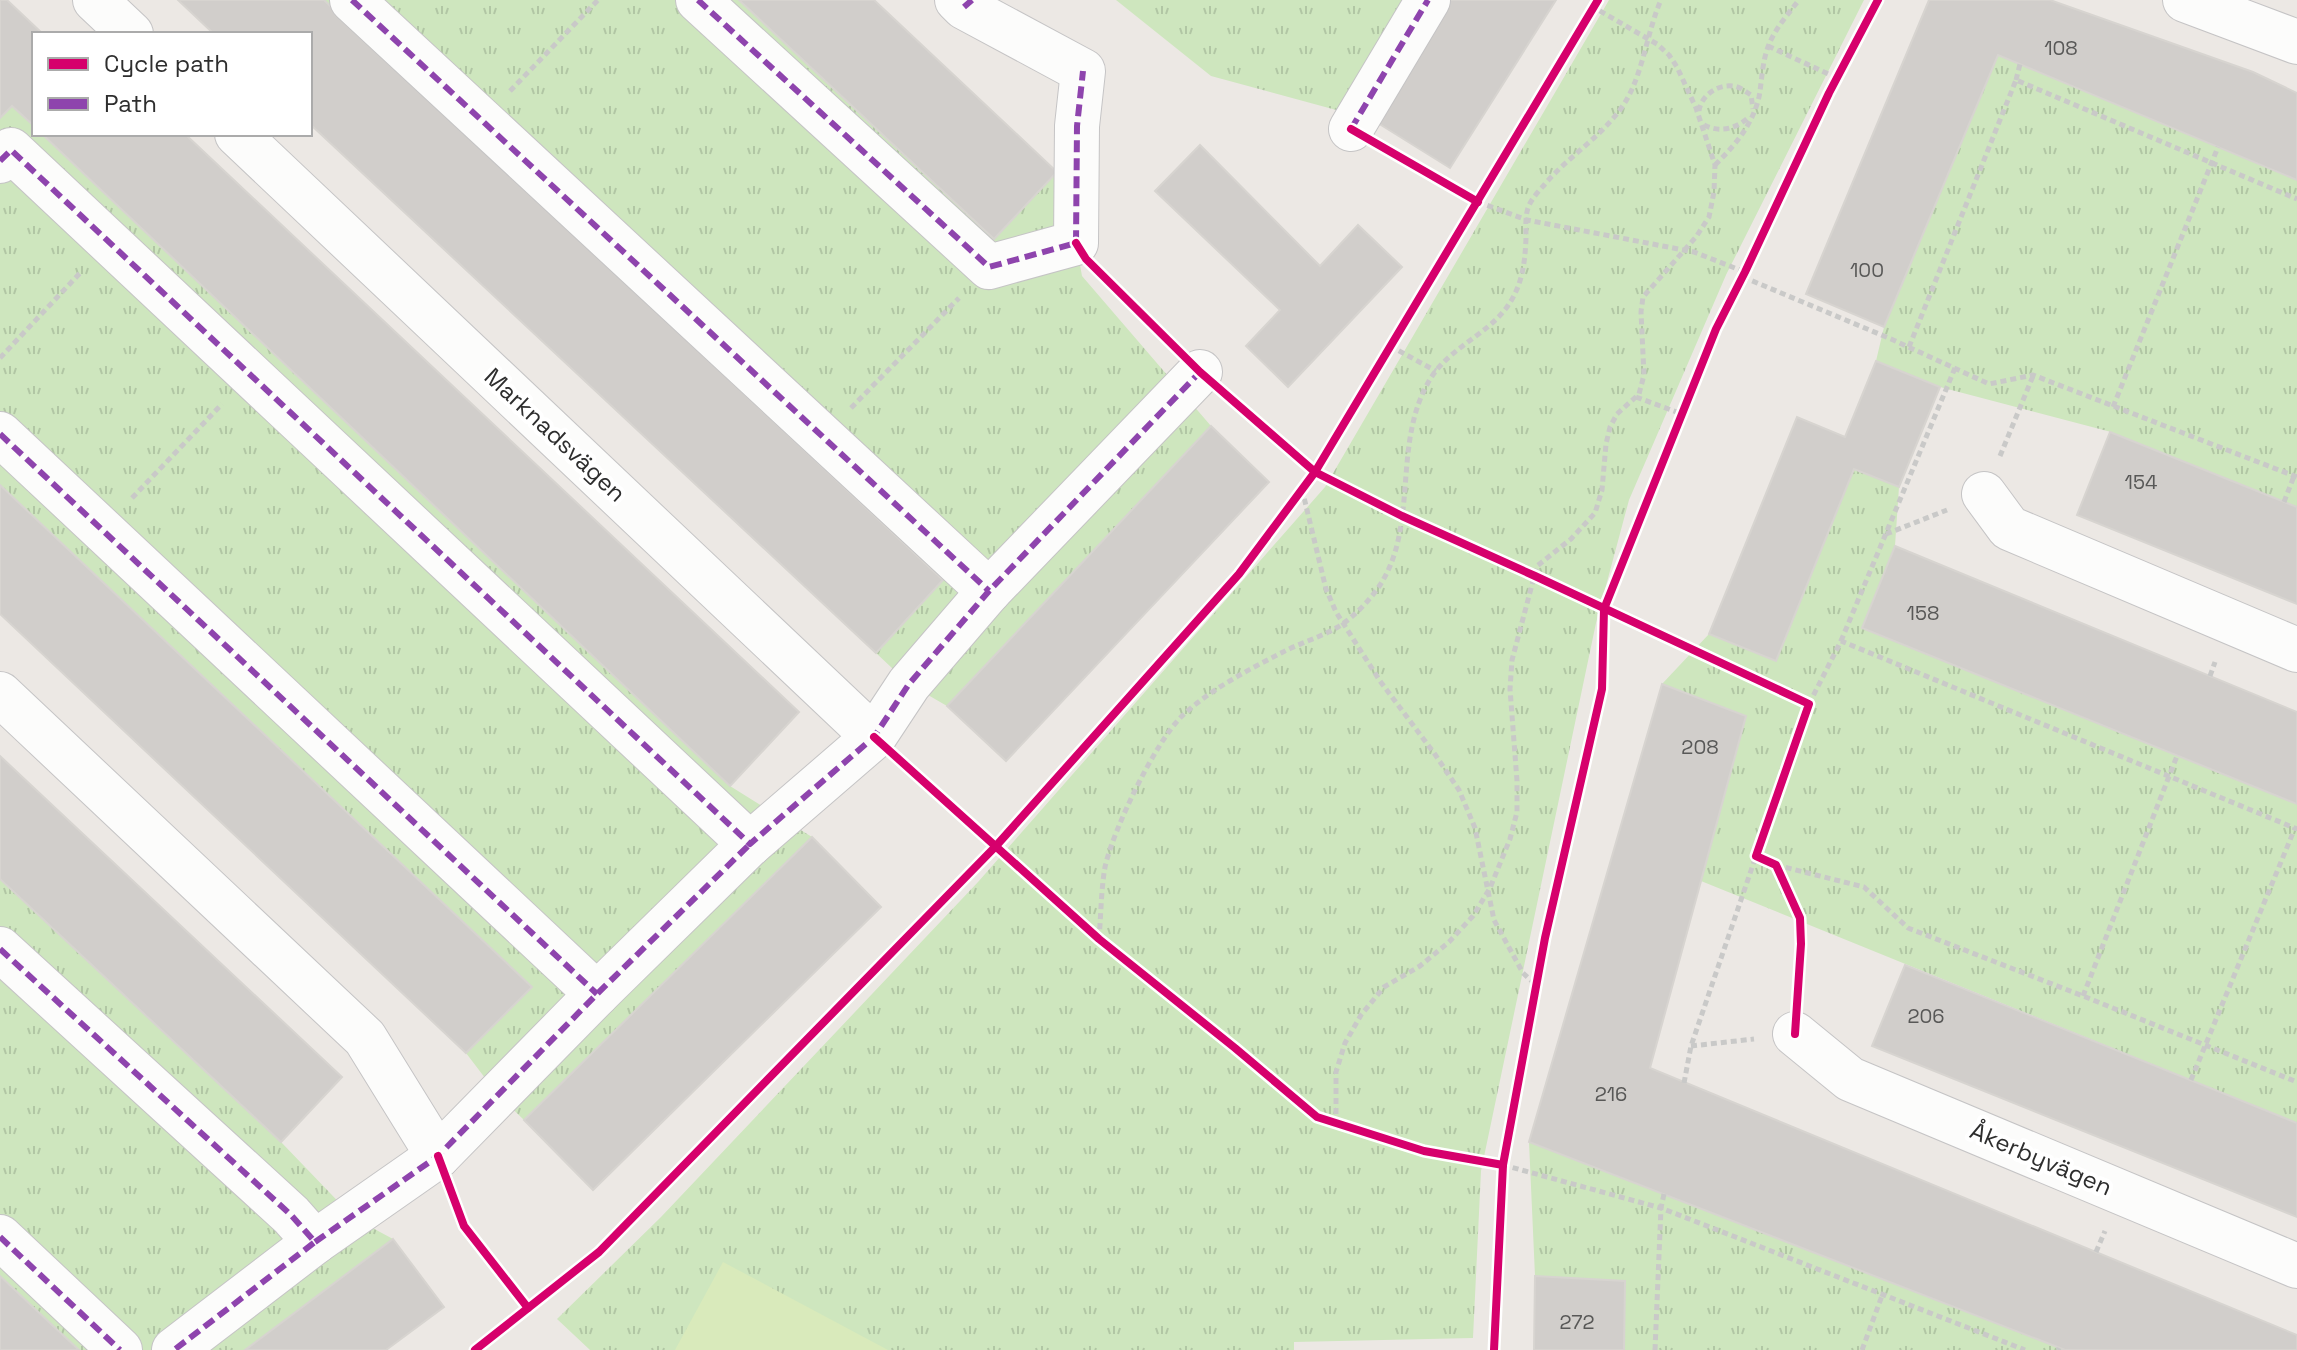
<svg xmlns="http://www.w3.org/2000/svg" width="2297" height="1350" font-family="'Space Grotesk',sans-serif">
	<style>
		.park { fill: url(#park-tufts) }
		.pitch { fill: #d9eabb }
		.building { fill: #d1cecb; stroke: #d7d4d0; stroke-width: 2 }
		.lines { fill: none; stroke-linecap: round; stroke-linejoin: round }
		.minor-casing { stroke: #c5c4c5; stroke-width: 46 }
		.path { stroke: #c9c9c8; stroke-width: 5; stroke-dasharray: 6 4; stroke-linecap: butt }
		.minor { stroke: #fcfcfb; stroke-width: 44 }
		.quiet { stroke: #8e44ad; stroke-width: 6; stroke-dasharray: 12 6; stroke-linecap: butt }
		.cycleway-casing { stroke: #fff; stroke-width: 13 }
		.cycleway { stroke: #d6006c; stroke-width: 8 }
		.labels { text-anchor: middle; stroke-width: 8; stroke-linejoin: round; paint-order: stroke }
		.number-label { font-size: 20px; fill: #585857 }
		.street-label { font-size: 24px; fill: #2e2e2e; stroke: #fff }
	</style>
	<defs>
		<pattern id="park-tufts" width="24" height="20" patternUnits="userSpaceOnUse" patternTransform="scale(2)"><rect width="24" height="20" fill="#cee6be"/><path d="M3 7l-1-3M5 7V3M7 7l1-3M15 17l-1-3M17 17v-4M19 17l1-3" fill="none" stroke="#b1c6a4"/></pattern>
	</defs>
	<rect width="100%" height="100%" fill="#ece8e4"/>
	<g class="park">
		<path d="M324,0H739L993,239L1057,172L1076,243L1082,276L1211,426L947,706L909,684L876,653L943,580Z"/>
		<path d="M1116,0H1446L1373,120L1211,76Z"/>
		<path d="M1609,0H1864L1726,275L1629,500L1596,623L1481,1171L1473,1338L1294,1342V1350H590L557,1319L661,1217L978,882L1325,487Z"/>
		<path d="M1998,55L2297,180V507L2111,432L1940,387L1876,361L1884,327Z"/>
		<path d="M12,106L34,126V134H42L730,786L812,837L524,1120L498,1095L466,1053L532,987L0,485V118Z"/>
		<path d="M1854,469L1899,487L1895,546L1862,628L2297,804V1123L1701,881L1746,717L1662,684L1709,634L1776,661Z"/>
		<path d="M0,879L281,1142L354,1218L393,1239L245,1350H79L0,1276Z"/>
		<path d="M1529,1142L2065,1350H1624L1625,1281L1535,1276Z"/>
	</g>
	<path class="pitch" d="M723,1262L888,1350H675Z"/>
	<g class="building">
		<path d="M0,0H7L43,34H34V126L12,106L0,118Z"/>
		<path d="M178,0H324L943,580L876,653L310,124V34H214Z"/>
		<path d="M739,0H874L1057,172L994,239Z"/>
		<path d="M1446,0H1556L1450,168L1373,120Z"/>
		<path d="M1929,0H2050L2253,72L2297,93V180L1998,55L1884,327L1806,294Z"/>
		<path d="M42,134H185L799,712L730,786Z"/>
		<path d="M1200,145L1320,266L1358,225L1402,267L1288,387L1246,346L1280,310L1155,191Z"/>
		<path d="M1876,361L1940,387L1899,487L1854,469L1776,661L1709,634L1797,417L1845,437Z"/>
		<path d="M1211,426L1269,482L1006,761L947,706Z"/>
		<path d="M2110,432L2297,507V604L2077,515Z"/>
		<path d="M0,485L532,987L466,1053L0,614Z"/>
		<path d="M1895,546L2297,712V804L1862,628Z"/>
		<path d="M1662,684L1746,716L1650,1068L2297,1335V1350H2065L1529,1142Z"/>
		<path d="M0,756L342,1077L281,1142L0,879Z"/>
		<path d="M812,837L881,907L593,1190L524,1120Z"/>
		<path d="M1905,965L2297,1123V1217L1872,1046Z"/>
		<path d="M393,1239L444,1307L386,1350H245Z"/>
		<path d="M0,1276L50,1323L79,1350H0Z"/>
		<path d="M1535,1276L1625,1281L1624,1350H1534Z"/>
	</g>
	<g class="lines">
		<g class="minor-casing">
			<g id="minor">
				<path d="M95,0L131,34"/>
				<path d="M352,0L989,591"/>
				<path d="M698,0L989,267L1076,243L1077,126L1083,71L964,7L957,0"/>
				<path d="M2185,0L2297,42"/>
				<path d="M1351,129L1428,0"/>
				<path d="M237,134L874,737"/>
				<path d="M0,161L11,150L750,844L874,737L909,684L989,591L1200,372"/>
				<path d="M0,434L597,994"/>
				<path d="M1984,494L2009,528L2297,650"/>
				<path d="M0,694L365,1038L438,1156"/>
				<path d="M0,949L291,1215L315,1242L174,1350"/>
				<path d="M1795,1034L1850,1079L2297,1266"/>
				<path d="M0,1237L120,1350"/>
				<path d="M315,1242L438,1156L597,994L750,844"/>
			</g>
		</g>
		<g class="path">
			<path d="M1768,46L1839,79"/>
			<path d="M2016,80L2020,64"/>
			<path d="M510,91L598,0"/>
			<path d="M1699,111C1701,96 1717,84 1733,86C1739,86 1746,92 1751,95L1753,109"/>
			<path d="M1704,125C1720,133 1736,129 1749,117"/>
			<path d="M1715,165C1735,145 1752,126 1759,97C1762,81 1762,63 1768,47C1774,30 1788,14 1799,0"/>
			<path d="M1478,202L1527,220L1694,252L1745,272"/>
			<path d="M1743,277L1891,339L1989,384L2033,375L2297,477"/>
			<path d="M1390,346L1436,371"/>
			<path d="M1909,347L2016,80L2297,199"/>
			<path d="M0,358L81,272"/>
			<path d="M1636,397L1682,414"/>
			<path d="M1231,399L1315,472L1402,516L1535,576L1809,704L1756,856L1776,865L1800,918L1801,944L1798,994"/>
			<path d="M2113,407L2218,147"/>
			<path d="M851,408L959,298"/>
			<path d="M2000,456L2033,376"/>
			<path d="M1302,489L1326,589L1336,612L1380,681L1434,753L1459,790L1475,828L1494,920L1523,973L1536,985"/>
			<path d="M132,498L222,404"/>
			<path d="M2284,502L2294,476"/>
			<path d="M1886,534L1947,510"/>
			<path d="M1841,641L1955,368"/>
			<path d="M2210,676L2215,662"/>
			<path d="M1809,704L1841,641L2297,829"/>
			<path d="M1776,865L1864,887L1908,928L2083,996L2297,1082"/>
			<path d="M1099,939C1101,915 1101,890 1105,867C1113,830 1155,743 1181,717C1209,690 1248,670 1283,652C1300,643 1321,637 1338,627C1354,617 1370,600 1380,585C1419,525 1392,445 1429,381C1448,348 1486,336 1507,307C1522,286 1525,264 1526,238C1526,229 1525,217 1528,208C1531,199 1539,191 1545,184C1569,156 1601,137 1622,107C1643,77 1646,34 1661,0"/>
			<path d="M2083,996L2177,756"/>
			<path d="M1691,1046L1754,1039"/>
			<path d="M2191,1080L2295,828"/>
			<path d="M1684,1083L1691,1046L1756,856"/>
			<path d="M1336,1124V1072L1345,1043L1361,1015L1384,987L1420,966L1449,942L1473,916L1490,888L1510,839L1517,812V781L1510,689L1512,660L1537,566L1571,539L1595,513L1602,490L1606,444L1610,427L1617,414L1639,394L1644,375L1641,312L1643,297L1696,237L1709,217L1714,192L1715,165L1696,108L1677,67L1669,55L1657,44L1593,7"/>
			<path d="M1503,1165L1661,1208L1655,1350"/>
			<path d="M1664,1194L1661,1208L2025,1350"/>
			<path d="M2096,1252L2105,1231"/>
			<path d="M1862,1350L1883,1293"/>
			<path d="M2058,1350L2059,1348"/>
		</g>
		<use href="#minor" class="minor"/>
		<g class="quiet">
			<path d="M352,0L989,591"/>
			<path d="M698,0L989,267L1076,243L1077,126L1083,71"/>
			<path d="M964,7L972,0"/>
			<path d="M1351,129L1428,0"/>
			<path d="M0,161L11,150L750,844L874,737L909,684L989,591L1200,372"/>
			<path d="M0,434L597,994"/>
			<path d="M0,949L291,1215L315,1242L174,1350"/>
			<path d="M0,1237L120,1350"/>
			<path d="M315,1242L438,1156L597,994L750,844"/>
		</g>
		<g class="cycleway-casing">
			<g id="cycleway">
				<path d="M1351,129L1478,202"/>
				<path d="M1076,243L1086,259L1200,372L1315,472L1402,516L1535,576L1809,704L1756,856L1776,865L1800,918L1801,944L1795,1034"/>
				<path d="M874,737L1099,939L1235,1048L1317,1117L1424,1151L1503,1165"/>
				<path d="M438,1156L464,1226L528,1308"/>
				<path d="M475,1350L599,1252L996,846L1239,574L1315,472L1598,0"/>
				<path d="M1494,1350L1503,1165L1545,938L1602,689L1604,609L1716,329L1745,272L1829,93L1878,0"/>
			</g>
		</g>
		<use href="#cycleway" class="cycleway"/>
	</g>
	<g class="labels">
		<g class="number-label">
			<text x="2061" y="55">108</text>
			<text x="1867" y="277">100</text>
			<text x="2141" y="489">154</text>
			<text x="1923" y="620">158</text>
			<text x="1700" y="754">208</text>
			<text x="1926" y="1023">206</text>
			<text x="1611" y="1101">216</text>
			<text x="1577" y="1329">272</text>
		</g>
		<g class="street-label">
			<text transform="translate(555 435) rotate(43)" y="8">Marknadsvägen</text>
			<text transform="translate(2041 1159) rotate(23)" y="8">Åkerbyvägen</text>
		</g>
	</g>
	<rect x="32" y="32" width="280" height="104" fill="#ffffff" stroke="#ababab" stroke-width="2"/>
	<rect x="48" y="58" width="40" height="12" fill="#d6006c" stroke="#ababab" stroke-width="2"/>
	<text x="104" y="72" font-size="24" fill="#2e2e2e">Cycle path</text>
	<rect x="48" y="98" width="40" height="12" fill="#8e44ad" stroke="#ababab" stroke-width="2"/>
	<text x="104" y="112" font-size="24" fill="#2e2e2e">Path</text>
</svg>
